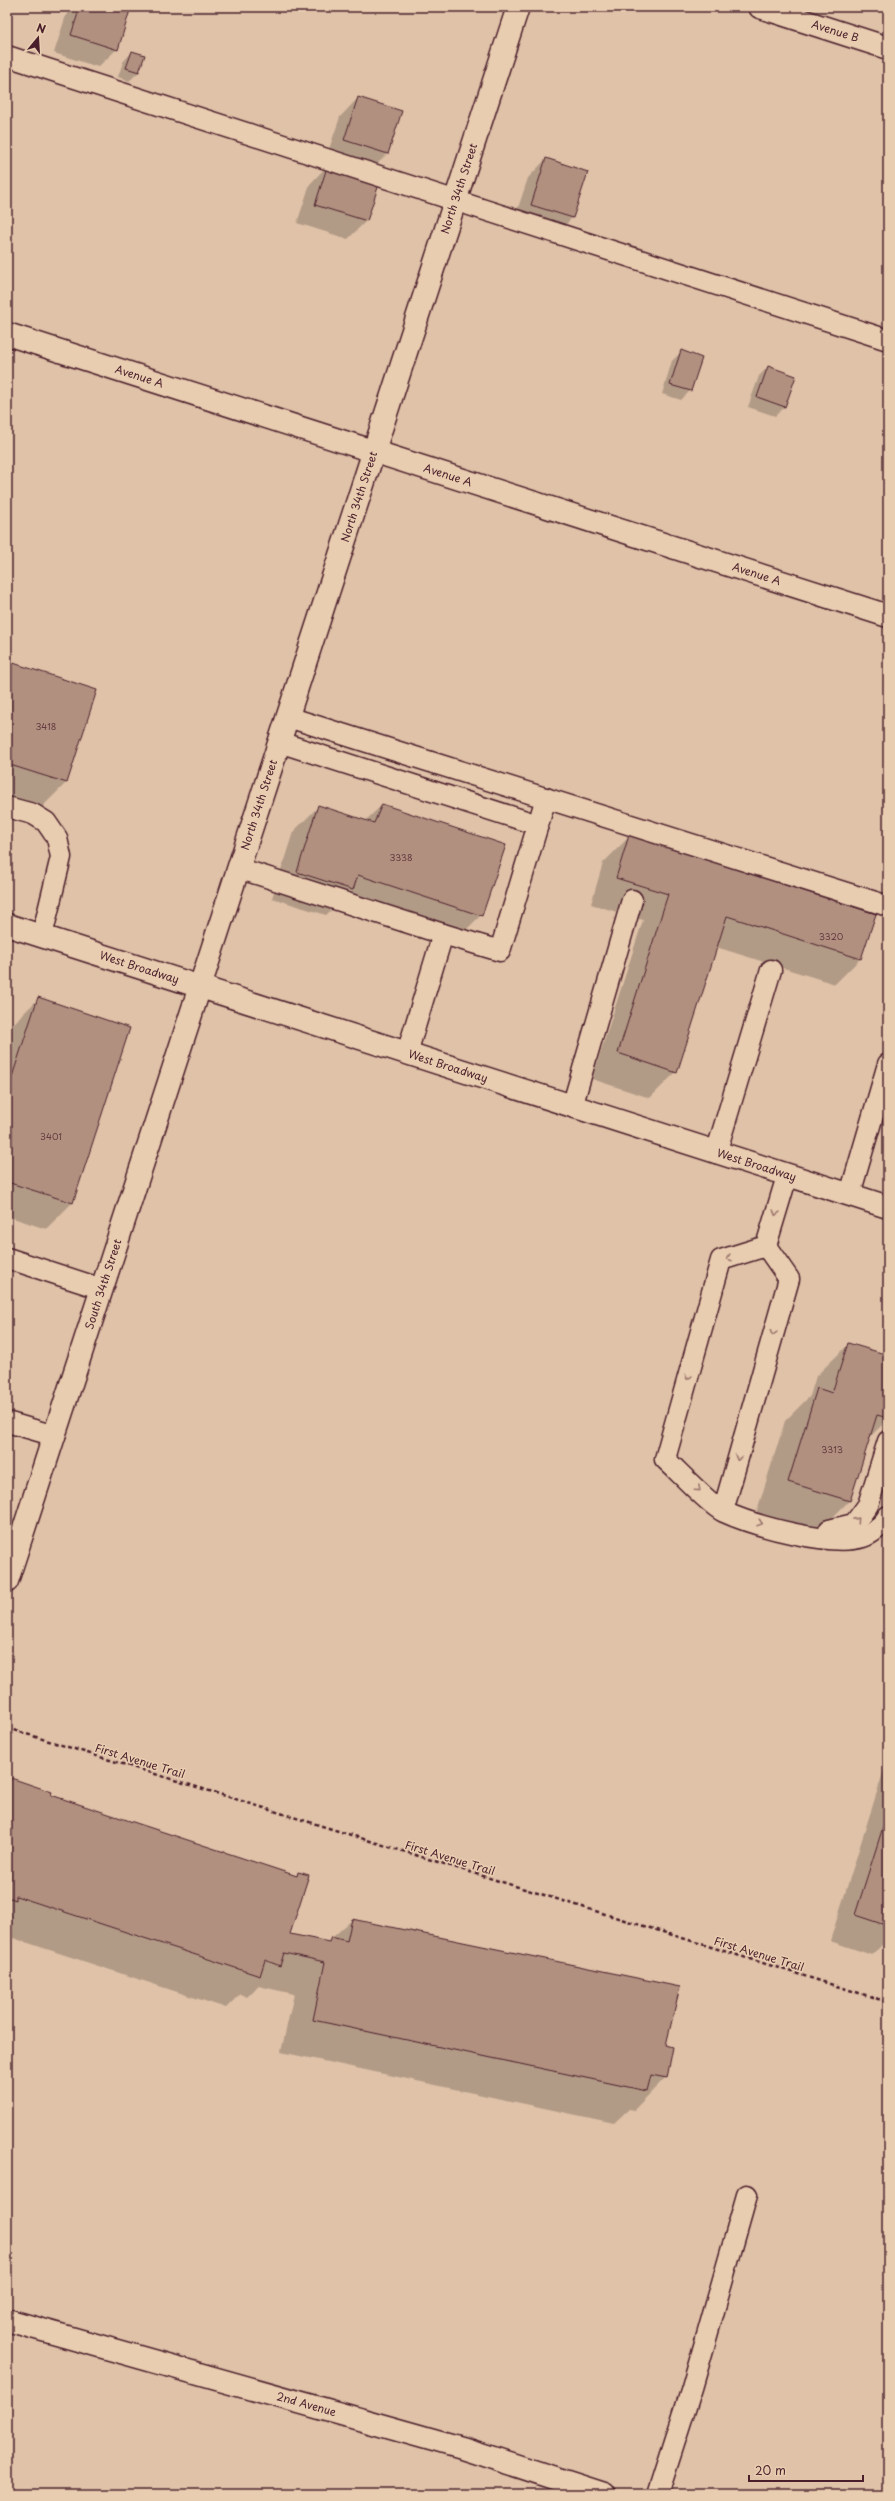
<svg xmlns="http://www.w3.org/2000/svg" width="895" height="2501" font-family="'Playpen Sans',sans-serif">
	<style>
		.shadow { fill: #0003 }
		.building { fill: #b19080; stroke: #4a1f2b }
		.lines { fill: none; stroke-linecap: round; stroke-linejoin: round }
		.lane-casing { stroke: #4a1f2b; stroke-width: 23 }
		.street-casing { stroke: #4a1f2b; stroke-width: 25 }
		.secondary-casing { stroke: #4a1f2b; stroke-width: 25 }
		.primary-casing { stroke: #4a1f2b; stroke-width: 25 }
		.path { stroke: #4a1f2b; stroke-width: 2.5; stroke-dasharray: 4 3; stroke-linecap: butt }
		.lane { stroke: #e9cdb0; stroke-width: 20 }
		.street { stroke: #e9cdb0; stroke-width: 22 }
		.secondary { stroke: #e9cdb0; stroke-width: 22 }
		.primary { stroke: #e9cdb0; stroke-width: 22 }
		.oneway { stroke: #9a766e }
		.labels { text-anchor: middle; stroke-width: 3; stroke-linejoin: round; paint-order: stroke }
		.number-label { font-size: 9px; fill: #643b40 }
		.street-label { font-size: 11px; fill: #4a1f2b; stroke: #e9cdb0 }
	</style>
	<rect width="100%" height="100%" fill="#dfc2a8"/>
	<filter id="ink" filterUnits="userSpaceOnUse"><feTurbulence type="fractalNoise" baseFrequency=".025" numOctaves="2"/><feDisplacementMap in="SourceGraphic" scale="8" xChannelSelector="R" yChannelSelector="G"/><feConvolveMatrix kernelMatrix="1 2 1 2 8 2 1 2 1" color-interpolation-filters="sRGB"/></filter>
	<g filter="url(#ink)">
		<g class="shadow">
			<path d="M74,7H117V49L98,67L54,53L66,15Z"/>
			<path d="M132,52L139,72L129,81L118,77L123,62Z"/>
			<path d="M358,98L400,112L387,154L369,172L326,158L340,117Z"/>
			<path d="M546,159L587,173L572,218L554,236L513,223L528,178Z"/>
			<path d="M328,165L379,182L366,221L348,239L297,223L310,184Z"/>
			<path d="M682,351L690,391L681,400L662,394L672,361Z"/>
			<path d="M768,367L785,407L775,416L748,407L759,376Z"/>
			<path d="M7,662L96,691L66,783L40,809L7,798Z"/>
			<path d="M382,805L481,915L455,941L339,903L326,915L272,898L293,832L319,806L365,821Z"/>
			<path d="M629,837L861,958L835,984L716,947L676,1072L650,1098L592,1079L643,920L591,904L603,863Z"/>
			<path d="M39,998L129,1028L72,1203L46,1229L7,1216V1041L13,1024Z"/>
			<path d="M849,1344L888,1356V1419L869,1438L849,1501L817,1533L756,1514L785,1421L810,1396L816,1376Z"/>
			<path d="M888,1757V1939L872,1955L830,1941Z"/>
			<path d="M12,1779L50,1796L296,1876L299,1873L289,1935L326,1943L352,1920L665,2046L666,2077L634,2110L629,2109L614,2123L281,2052L294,1994L258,1986L247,1997L240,1994L226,2008L7,1936V1784Z"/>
		</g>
		<g class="building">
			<path d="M80,7H121L130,10L118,50L71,35Z"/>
			<path d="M132,51L145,55L139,72L126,68Z"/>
			<path d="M358,97L402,111L388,154L344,140Z"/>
			<path d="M546,158L588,172L573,218L531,205Z"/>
			<path d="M328,164L380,181L367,221L315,205Z"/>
			<path d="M681,350L702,358L691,391L670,385Z"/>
			<path d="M768,366L796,376L785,407L757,397Z"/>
			<path d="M7,661L97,690L67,783L7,764Z"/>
			<path d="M382,804L506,845L482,916L358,875L353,890L297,872L318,805L374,823Z"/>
			<path d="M629,835L876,914L861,959L727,916L677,1073L618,1053L668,894L616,878Z"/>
			<path d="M38,997L130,1028L73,1203L7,1182V1092Z"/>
			<path d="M848,1343L888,1355V1418L877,1415L850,1501L788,1482L817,1388L832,1393Z"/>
			<path d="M11,1778L52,1792L51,1795L297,1876L298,1872L309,1875L290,1934L329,1942L331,1937L347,1941L352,1919L680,1987L666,2045L673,2047L667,2078L651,2075L647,2091L313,2020L325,1962L284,1953L280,1966L265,1960L260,1976L16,1896V1900L7,1897V1791Z"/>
			<path d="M888,1811V1926L855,1915Z"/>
		</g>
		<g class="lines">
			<g class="lane-casing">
				<g id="lane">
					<path d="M7,56L888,340"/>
					<path d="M288,717L888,906"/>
					<path d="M279,742L538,825"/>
					<path d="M7,807L33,814L46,822L57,838L61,857L42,936"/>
					<path d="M238,868L443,934L407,1053"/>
					<path d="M443,934L500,951L546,798"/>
					<path d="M572,1107L632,900"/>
					<path d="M716,1153L771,970"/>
					<path d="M850,1194L888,1064"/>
					<path d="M766,1246L721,1260L665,1459C678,1471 711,1506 724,1512C755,1526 831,1547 863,1537C872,1534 884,1524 888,1516"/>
					<path d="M7,1258L102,1289"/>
					<path d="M7,1422L55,1436"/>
					<path d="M723,1511L789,1279L766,1246L787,1176"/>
					<path d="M829,1530L854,1524L868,1505L888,1441"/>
					<path d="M658,2494L692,2388L747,2195"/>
				</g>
			</g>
			<g class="street-casing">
				<g id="street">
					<path id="s1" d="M7,1581L518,7"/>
				</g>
			</g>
			<g class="secondary-casing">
				<g id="secondary">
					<path id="s2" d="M760,7L888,48"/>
					<path id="s3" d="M7,334L888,616"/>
					<path id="s4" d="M7,2320L462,2448L604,2494"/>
				</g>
			</g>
			<g class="primary-casing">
				<g id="primary">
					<path id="s5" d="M7,925L888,1207"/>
				</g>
			</g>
			<path class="path" d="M7,1728L888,2002"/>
			<use href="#lane" class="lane"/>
			<use href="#street" class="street"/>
			<use href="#secondary" class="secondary"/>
			<use href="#primary" class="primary"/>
		</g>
		<defs><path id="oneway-chevron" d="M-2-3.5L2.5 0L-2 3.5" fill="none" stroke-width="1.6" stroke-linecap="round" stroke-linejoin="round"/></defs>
		<g class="oneway">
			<use href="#oneway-chevron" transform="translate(776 1213) rotate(106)"/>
			<use href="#oneway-chevron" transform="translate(729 1258) rotate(162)"/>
			<use href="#oneway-chevron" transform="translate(773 1333) rotate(106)"/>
			<use href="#oneway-chevron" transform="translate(688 1377) rotate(106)"/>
			<use href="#oneway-chevron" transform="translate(738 1458) rotate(106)"/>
			<use href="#oneway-chevron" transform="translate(698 1489) rotate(42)"/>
			<use href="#oneway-chevron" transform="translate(857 1520) rotate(-48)"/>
			<use href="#oneway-chevron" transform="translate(760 1523) rotate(18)"/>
		</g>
	</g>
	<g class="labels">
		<g class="number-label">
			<text x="46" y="730">3418</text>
			<text x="401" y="861">3338</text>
			<text x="831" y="940">3320</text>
			<text x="51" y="1140">3401</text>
			<text x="832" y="1453">3313</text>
		</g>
		<g class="street-label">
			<text dy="4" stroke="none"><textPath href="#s2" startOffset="79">Avenue B</textPath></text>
			<text dy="4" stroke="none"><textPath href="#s1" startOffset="1464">North 34th Street</textPath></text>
			<text dy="4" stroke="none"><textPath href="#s3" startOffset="139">Avenue A</textPath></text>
			<text dy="4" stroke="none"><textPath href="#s3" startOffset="463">Avenue A</textPath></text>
			<text dy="4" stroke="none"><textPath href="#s1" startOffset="1140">North 34th Street</textPath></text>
			<text dy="4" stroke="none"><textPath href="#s3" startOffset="787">Avenue A</textPath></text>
			<text dy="4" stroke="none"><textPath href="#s1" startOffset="816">North 34th Street</textPath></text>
			<text dy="4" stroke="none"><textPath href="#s5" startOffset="139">West Broadway</textPath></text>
			<text dy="4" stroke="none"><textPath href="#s5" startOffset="463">West Broadway</textPath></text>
			<text dy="4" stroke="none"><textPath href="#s5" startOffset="787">West Broadway</textPath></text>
			<text dy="4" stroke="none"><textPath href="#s1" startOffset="312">South 34th Street</textPath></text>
			<text transform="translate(140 1761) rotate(17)" y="4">First Avenue Trail</text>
			<text transform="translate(450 1858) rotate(17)" y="4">First Avenue Trail</text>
			<text transform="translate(759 1954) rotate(17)" y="4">First Avenue Trail</text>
			<text dy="4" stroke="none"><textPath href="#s4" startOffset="311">2nd Avenue</textPath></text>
		</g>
	</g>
	<rect width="895" height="2501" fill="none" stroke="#e9cdb0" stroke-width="24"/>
	<rect x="12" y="12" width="871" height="2477" fill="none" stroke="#4a1f2b" stroke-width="1.5" filter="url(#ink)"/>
	<g transform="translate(38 38) rotate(18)" stroke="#e9cdb0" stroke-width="3" paint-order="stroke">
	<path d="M0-3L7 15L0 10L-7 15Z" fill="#4a1f2b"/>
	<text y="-6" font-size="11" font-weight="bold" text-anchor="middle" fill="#4a1f2b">N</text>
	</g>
	<path d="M749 2475v6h114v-6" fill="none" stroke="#4a1f2b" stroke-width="2"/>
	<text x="755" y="2475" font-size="12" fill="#4a1f2b" stroke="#e9cdb0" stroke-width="3" paint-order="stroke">20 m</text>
</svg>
